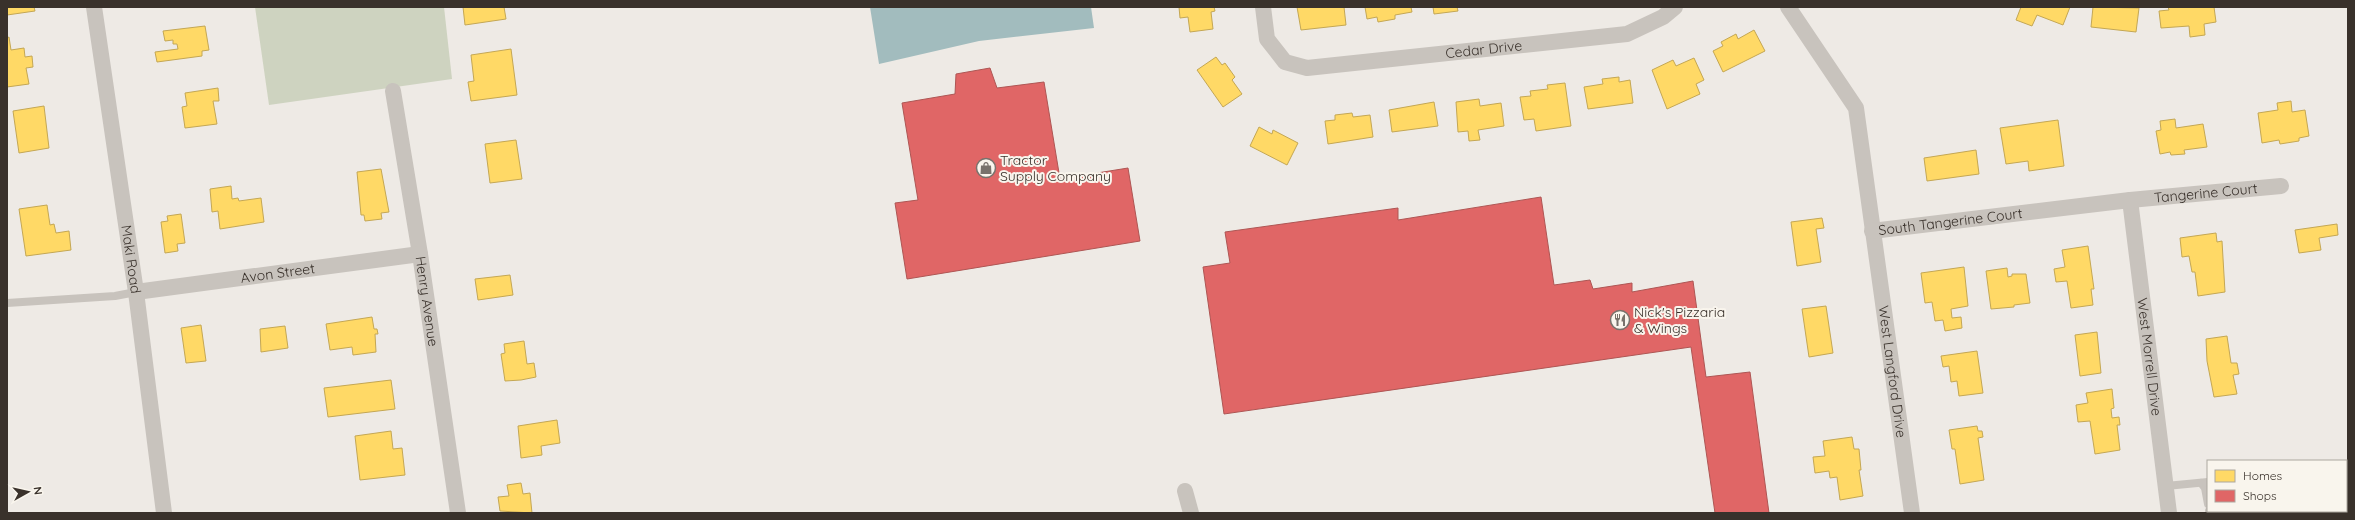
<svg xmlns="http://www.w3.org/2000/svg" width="2355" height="520" font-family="Quicksand,sans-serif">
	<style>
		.green { fill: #ced3c0 }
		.water { fill: #a2bcbe }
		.homes { fill: #ffd966; stroke: #c4a754 }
		.shops { fill: #e06666; stroke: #ae5654 }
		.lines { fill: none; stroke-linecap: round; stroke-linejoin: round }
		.lane { stroke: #c8c3bd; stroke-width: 8 }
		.street { stroke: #c8c3bd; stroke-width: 16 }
		.labels { text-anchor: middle; stroke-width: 4; stroke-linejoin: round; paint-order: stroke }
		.street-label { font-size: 14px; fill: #39312b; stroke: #f9f5ed }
		.poi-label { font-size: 14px; fill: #39312b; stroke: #f9f5ed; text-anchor: start }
	</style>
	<rect width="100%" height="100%" fill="#eeeae5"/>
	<path class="green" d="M255,7H444L452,79L269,105Z"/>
	<path class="water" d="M870,7H1091L1094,28L979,41L879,64Z"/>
	<g class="homes">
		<path d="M7,7H34L35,11L7,15Z"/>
		<path d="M463,7H504L506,19L465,25Z"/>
		<path d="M1179,7H1214L1215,11L1211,12L1213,29L1190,32L1188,17L1180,18Z"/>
		<path d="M1297,7H1344L1346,25L1301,30Z"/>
		<path d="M1365,7H1411L1412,12L1395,15V19L1378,22L1377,17L1367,19Z"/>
		<path d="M1433,7H1457L1458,11L1434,14Z"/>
		<path d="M2021,7H2070L2063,25L2037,15L2032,26L2016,20Z"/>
		<path d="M2093,7L2139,8L2136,32L2091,27Z"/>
		<path d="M2168,7H2214L2216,22L2204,24L2205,35L2190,37L2189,26L2161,28L2159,11L2169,10Z"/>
		<path d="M205,26L209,50L202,51V56L157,62L155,52L178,49L177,44H173V40L165,41L163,31Z"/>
		<path d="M1754,30L1765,51L1723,72L1713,51L1723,46L1721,42L1736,34L1738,39Z"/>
		<path d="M9,37L11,50L24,48L25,57L32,56L33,67L26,68L29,84L7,87V38Z"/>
		<path d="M511,49L517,95L471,101L468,82L474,81L471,55Z"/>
		<path d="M1216,57L1222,65L1225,63L1235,77L1232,80L1242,94L1223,107L1197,70Z"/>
		<path d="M1694,58L1704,80L1696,84L1700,94L1667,109L1652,70L1673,60L1676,66Z"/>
		<path d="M1619,77V82L1630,80L1633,103L1588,109L1584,87L1603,84L1602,79Z"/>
		<path d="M1565,83L1571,126L1536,131L1534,119L1524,120L1520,97L1531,96L1530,91L1548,89L1547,85Z"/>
		<path d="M218,88L219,101H213L217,124L185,128L182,107L187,106L185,93Z"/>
		<path d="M1479,99L1480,106L1501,103L1504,126L1478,130L1480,140L1469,141L1468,131L1458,132L1456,102Z"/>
		<path d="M2291,101L2292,112L2305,110L2309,136L2299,138V141L2280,144L2279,140L2262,143L2258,113L2278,110L2277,103Z"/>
		<path d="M1434,102L1438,126L1392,132L1389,110Z"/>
		<path d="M44,106L49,148L19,153L13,111Z"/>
		<path d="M1352,113L1353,117L1370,115L1373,137L1328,144L1325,121L1335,120V115Z"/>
		<path d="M2175,119L2176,128L2203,124L2207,147L2184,150L2185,154L2171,155L2170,152L2160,154L2156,131L2161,130L2160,121Z"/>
		<path d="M2058,120L2064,166L2029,171L2028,161L2006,164L2000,128Z"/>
		<path d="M1259,127L1272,134L1273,130L1298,143L1287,165L1250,146Z"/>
		<path d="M516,140L522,179L490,183L485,144Z"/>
		<path d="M1976,150L1979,174L1927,181L1924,158Z"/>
		<path d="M381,169L389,212L381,213L382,219L365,221L364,215H361L357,172Z"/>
		<path d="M231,186L232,199L238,198L239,201L261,198L264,222L220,229L218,211L212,212L210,189Z"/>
		<path d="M47,205L50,225L54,224L56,233L69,231L71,250L26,256L19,209Z"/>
		<path d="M181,214L185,243L177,244L178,251L165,253L161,222L168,221L167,216Z"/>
		<path d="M1822,218L1824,228L1816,229L1821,262L1797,266L1791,222Z"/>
		<path d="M2337,224L2338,235L2319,238L2321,250L2299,253L2295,230Z"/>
		<path d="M2216,233L2217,242L2222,241L2225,292L2198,296L2195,272H2192L2189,256L2182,257L2180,238Z"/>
		<path d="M2088,246L2094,289H2091L2093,305L2071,308L2067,281L2056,282L2054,269L2065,267L2062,250Z"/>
		<path d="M1964,267L1968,306L1951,309L1952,318L1961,317L1962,328L1945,331L1943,320L1935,321L1932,302L1925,303L1921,273Z"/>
		<path d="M2007,268L2008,277L2012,276V274H2026L2030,303L2014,305V307L1991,309L1986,271Z"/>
		<path d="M510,275L513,295L478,300L475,279Z"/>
		<path d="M1826,306L1833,353L1809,357L1802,309Z"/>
		<path d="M372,317L374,329H377L378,334H375L376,352L353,355L352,347L330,350L326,324Z"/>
		<path d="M201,325L206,361L186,363L181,328Z"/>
		<path d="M285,326L288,348L261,352L260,329Z"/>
		<path d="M2097,332L2101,373L2080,376L2075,335Z"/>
		<path d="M2227,336L2231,363H2237L2239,374L2233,375L2237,394L2214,397L2207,361L2206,339Z"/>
		<path d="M524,341L527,364L534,363L536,377L521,380L505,381L501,354L505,353L504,344Z"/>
		<path d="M1977,351L1983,393L1959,396L1957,381L1951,382L1949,366L1943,367L1941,356Z"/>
		<path d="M391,380L395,409L328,417L324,388Z"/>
		<path d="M2112,389L2114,408L2111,409L2112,418L2119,417L2120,425H2117L2120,450L2095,454L2090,421L2078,422L2076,405L2088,403L2086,393Z"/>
		<path d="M557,420L560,443L541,446L542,455L521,458L518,426Z"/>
		<path d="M1977,426L1978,431H1982L1983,437L1978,438L1984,480L1960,484L1955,449H1952L1949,430Z"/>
		<path d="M391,431L393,449L402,448L405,475L360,480L355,436Z"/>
		<path d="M1852,437L1854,449H1859L1861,470H1859L1863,496L1840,500L1837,477L1830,478L1829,471L1815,473L1813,457L1825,456L1823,441Z"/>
		<path d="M521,483L523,494L530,493L532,513L500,511L498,497L509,496L507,485Z"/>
	</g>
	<g class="shops">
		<path d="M990,68L997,88L1044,82L1060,179L1128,168L1140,241L907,279L895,203L918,200L902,103L955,94L956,74Z"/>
		<path d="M1541,197L1554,285L1590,280L1593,289L1632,283V292L1693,281L1706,377L1750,372L1769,513H1715L1691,347L1224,414L1203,267L1230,263L1225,232L1398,208V220Z"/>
	</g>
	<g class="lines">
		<g class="lane">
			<path d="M7,303L115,296L136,292"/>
			<path d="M2201,483L2205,488L2208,504"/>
			<path d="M2166,486L2208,482"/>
			<path d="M2209,511V513"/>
			<path d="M2288,511V513"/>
		</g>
		<g class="street">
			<path id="s1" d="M94,7L136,292L164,513"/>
			<path id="s2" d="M1263,7L1267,39L1285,62L1307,68L1627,34L1663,17L1675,7"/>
			<path id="s3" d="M1788,7L1856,108L1912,513"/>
			<path id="s4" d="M393,91L420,254L458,513"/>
			<path id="s5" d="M2130,200L2169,513"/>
			<path id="s6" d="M1872,231L2130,200L2281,186"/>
			<path id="s7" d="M136,292L420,254"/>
			<path d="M1185,491L1191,513"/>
		</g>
	</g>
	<defs>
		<g id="shop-ring" transform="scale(1)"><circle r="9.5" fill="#f9f5ed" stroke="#78726c" stroke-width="1.5"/><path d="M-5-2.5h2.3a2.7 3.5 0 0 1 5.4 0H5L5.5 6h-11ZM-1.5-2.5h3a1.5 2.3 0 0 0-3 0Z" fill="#78726c"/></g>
		<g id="restaurant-ring" transform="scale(1)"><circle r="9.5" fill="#f9f5ed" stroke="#78726c" stroke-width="1.5"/><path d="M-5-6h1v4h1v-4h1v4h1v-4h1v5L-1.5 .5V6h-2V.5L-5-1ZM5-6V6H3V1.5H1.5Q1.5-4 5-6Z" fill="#78726c"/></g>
	</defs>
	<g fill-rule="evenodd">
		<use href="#shop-ring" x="986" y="168"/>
		<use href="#restaurant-ring" x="1620" y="320"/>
	</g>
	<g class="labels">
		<g class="street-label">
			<text dy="5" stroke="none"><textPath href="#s2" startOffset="262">Cedar Drive</textPath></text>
			<text dy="5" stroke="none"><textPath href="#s6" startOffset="336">Tangerine Court</textPath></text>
			<text dy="5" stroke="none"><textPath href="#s6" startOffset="79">South Tangerine Court</textPath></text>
			<text dy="5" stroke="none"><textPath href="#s1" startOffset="255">Maki Road</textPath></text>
			<text dy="5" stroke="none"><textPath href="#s7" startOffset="143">Avon Street</textPath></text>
			<text dy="5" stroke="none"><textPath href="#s4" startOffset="213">Henry Avenue</textPath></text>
			<text dy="5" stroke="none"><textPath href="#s5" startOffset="158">West Morrell Drive</textPath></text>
			<text dy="5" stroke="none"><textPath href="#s3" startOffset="388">West Langford Drive</textPath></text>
		</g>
		<g class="poi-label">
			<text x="1000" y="165">Tractor<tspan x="1000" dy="16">Supply Company</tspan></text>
			<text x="1634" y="317">Nick's Pizzaria<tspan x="1634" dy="16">&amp; Wings</tspan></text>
		</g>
	</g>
	<rect width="2355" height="520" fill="none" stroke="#39312b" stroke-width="16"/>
	<rect x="2207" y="460" width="140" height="52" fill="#f9f5ed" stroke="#aca79f"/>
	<rect x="2215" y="470" width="20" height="12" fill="#ffd966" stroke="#aca79f"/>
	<text x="2243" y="480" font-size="12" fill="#39312b">Homes</text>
	<rect x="2215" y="490" width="20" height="12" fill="#e06666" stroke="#aca79f"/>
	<text x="2243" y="500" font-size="12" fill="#39312b">Shops</text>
	<g transform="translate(28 492) rotate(82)" stroke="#f9f5ed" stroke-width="3" paint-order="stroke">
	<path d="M0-3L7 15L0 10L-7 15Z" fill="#39312b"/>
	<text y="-6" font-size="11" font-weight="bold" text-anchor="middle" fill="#39312b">N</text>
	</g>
</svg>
